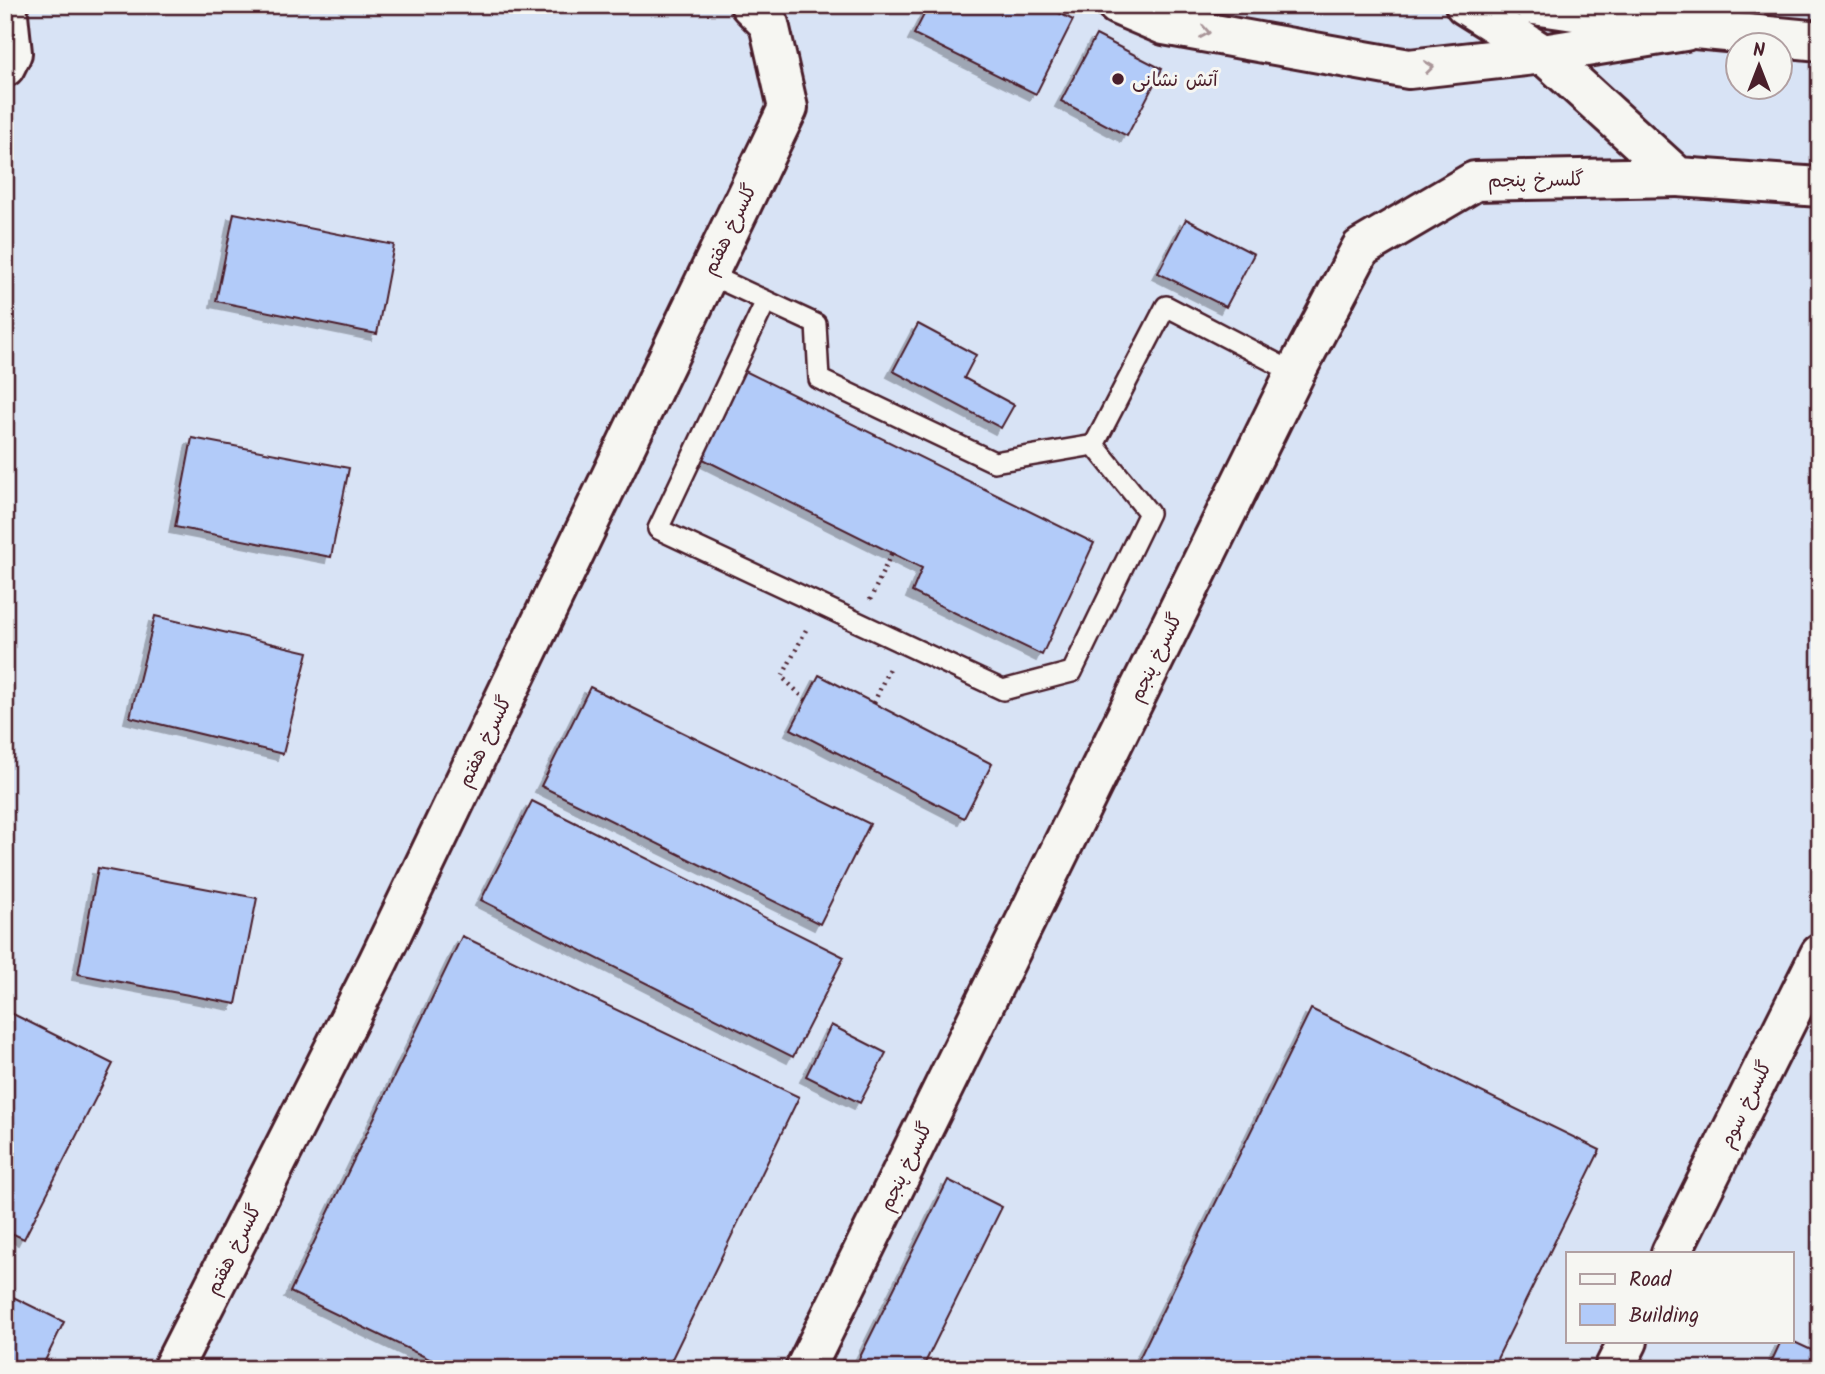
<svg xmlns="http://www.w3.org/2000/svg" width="1825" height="1374" font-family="Kalam,'Playpen Sans Arabic',sans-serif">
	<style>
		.built { fill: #d8e3f5; fill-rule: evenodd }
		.building { fill: #b2cbf9; stroke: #4a1f2b; stroke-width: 2; filter: url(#shadow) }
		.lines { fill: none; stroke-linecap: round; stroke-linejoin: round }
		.service-casing { stroke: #4a1f2b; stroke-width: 24 }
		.minor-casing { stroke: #4a1f2b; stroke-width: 44 }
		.tertiary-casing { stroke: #4a1f2b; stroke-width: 44 }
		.path { stroke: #4a1f2b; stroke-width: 4.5; stroke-dasharray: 2 5; stroke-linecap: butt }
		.service { stroke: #f6f6f2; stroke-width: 19 }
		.minor { stroke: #f6f6f2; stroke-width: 38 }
		.tertiary { stroke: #f6f6f2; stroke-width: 38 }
		.oneway { stroke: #a99598 }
		.poi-dot { fill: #4a1f2b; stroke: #f6f6f2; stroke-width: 2.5 }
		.labels { text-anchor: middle; stroke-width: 6; stroke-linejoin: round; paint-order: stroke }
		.poi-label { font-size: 19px; fill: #4a1f2b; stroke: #f6f6f2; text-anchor: start }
		.street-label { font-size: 19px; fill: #4a1f2b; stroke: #f6f6f2 }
	</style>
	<defs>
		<filter id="shadow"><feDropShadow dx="-6" dy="6" stdDeviation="0" flood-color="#0004"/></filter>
	</defs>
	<rect width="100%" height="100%" fill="#e8edf3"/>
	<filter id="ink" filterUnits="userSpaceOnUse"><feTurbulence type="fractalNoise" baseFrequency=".0143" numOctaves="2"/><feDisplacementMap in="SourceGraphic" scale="14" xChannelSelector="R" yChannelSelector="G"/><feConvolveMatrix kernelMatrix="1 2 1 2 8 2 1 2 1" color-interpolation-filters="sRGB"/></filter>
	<g filter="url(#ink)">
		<path class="built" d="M5,5H1820V1369H5ZM1738,46H1780V88H1738ZM1568,1253H1792V1341H1568Z"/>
		<g class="building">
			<path d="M929,5H1043L1073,20L1036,94L914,34Z"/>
			<path d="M1096,35L1162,69L1127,136L1061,101Z"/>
			<path d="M234,213L394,245L377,334L216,301Z"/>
			<path d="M1186,219L1254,254L1226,307L1158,273Z"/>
			<path d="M918,324L976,355L964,378L1014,405L1001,428L893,371Z"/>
			<path d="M743,370L1094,543L1042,655L912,592L922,568L701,458Z"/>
			<path d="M192,438L349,468L331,557L175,527Z"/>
			<path d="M155,616L308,652L283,754L130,717Z"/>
			<path d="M819,675L992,764L964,818L791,729Z"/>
			<path d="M590,687L870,824L820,924L541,786Z"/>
			<path d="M532,801L844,957L793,1057L481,900Z"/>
			<path d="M98,868L257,898L236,1004L78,974Z"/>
			<path d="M462,936L799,1097L667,1369H450L290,1292Z"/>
			<path d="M1311,1009L1600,1150L1492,1369H1134Z"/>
			<path d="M5,1010L113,1064L24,1239L5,1230Z"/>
			<path d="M831,1025L886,1053L860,1103L806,1076Z"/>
			<path d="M948,1180L1002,1207L922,1369H854Z"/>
			<path d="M5,1293L64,1322L41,1369H5Z"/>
			<path d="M1781,1341H1792L1820,1354V1369H1768Z"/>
		</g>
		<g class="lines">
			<g class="service-casing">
				<g id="service">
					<path d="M708,274L816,324L819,379L994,462L1094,445"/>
					<path d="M766,301L658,529L1003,690L1072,672L1149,513L1094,445L1166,306L1295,373"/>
				</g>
			</g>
			<g class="minor-casing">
				<g id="minor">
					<path d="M1117,5L1164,25L1409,69L1543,54L1685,31"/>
					<path d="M1465,5L1543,54L1678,177L1820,187"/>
					<path d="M5,67L12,53L7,5"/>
					<path d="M1671,1253L1820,954"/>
					<path d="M172,1369L378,962L788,108L769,24L750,5"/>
					<path d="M805,1369L1295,373L1361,248L1475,181L1678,177"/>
					<path d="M1614,1369L1628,1341"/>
				</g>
			</g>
			<g class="tertiary-casing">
				<path id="tertiary" d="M1534,5L1695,29L1820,41"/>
			</g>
			<g class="path">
				<path d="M870,600L892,552"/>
				<path d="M806,700L782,677L808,626"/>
				<path d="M874,703L890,666"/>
			</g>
			<use href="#service" class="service"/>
			<use href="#minor" class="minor"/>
			<use href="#tertiary" class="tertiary"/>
		</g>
		<defs><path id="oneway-chevron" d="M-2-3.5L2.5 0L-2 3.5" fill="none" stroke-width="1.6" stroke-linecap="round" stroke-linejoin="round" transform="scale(1.75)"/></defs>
		<g class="oneway">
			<use href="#oneway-chevron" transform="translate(1205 32) rotate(10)"/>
			<use href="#oneway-chevron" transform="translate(1429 67) rotate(-7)"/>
		</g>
	</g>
	<circle class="poi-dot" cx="1118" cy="79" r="7"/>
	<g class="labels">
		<g class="poi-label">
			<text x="1132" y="86">آتش نشانی</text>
		</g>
		<g class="street-label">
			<text transform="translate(1536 179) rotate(-1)" y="7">گلسرخ پنجم</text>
			<text transform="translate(729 229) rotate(-64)" y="7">گلسرخ هفتم</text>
			<text transform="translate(1155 657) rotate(-64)" y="7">گلسرخ پنجم</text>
			<text transform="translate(484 741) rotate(-64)" y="7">گلسرخ هفتم</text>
			<text transform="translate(1745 1104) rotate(-64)" y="7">گلسرخ سوم</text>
			<text transform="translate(905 1166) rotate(-64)" y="7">گلسرخ پنجم</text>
			<text transform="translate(233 1249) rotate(-63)" y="7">گلسرخ هفتم</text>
		</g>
	</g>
	<rect width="1825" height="1374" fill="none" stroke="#f6f6f2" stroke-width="28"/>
	<rect x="14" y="14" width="1797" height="1346" fill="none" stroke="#4a1f2b" stroke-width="2.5" filter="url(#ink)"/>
	<rect x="1566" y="1252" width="228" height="91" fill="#f6f6f2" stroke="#b1a0a2" stroke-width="2"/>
	<rect x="1580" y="1274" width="35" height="10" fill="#f6f6f2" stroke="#b1a0a2" stroke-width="2"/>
	<text x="1629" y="1286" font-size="21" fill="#4a1f2b">Road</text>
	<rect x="1580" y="1304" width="35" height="21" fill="#b2cbf9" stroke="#b1a0a2" stroke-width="2"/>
	<text x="1629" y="1322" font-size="21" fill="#4a1f2b">Building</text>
	<g transform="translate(1759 66)"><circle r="33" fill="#f6f6f2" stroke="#b1a0a2" stroke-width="2"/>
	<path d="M0-5L12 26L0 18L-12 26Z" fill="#4a1f2b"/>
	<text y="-10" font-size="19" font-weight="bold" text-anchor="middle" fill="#4a1f2b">N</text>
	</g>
</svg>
